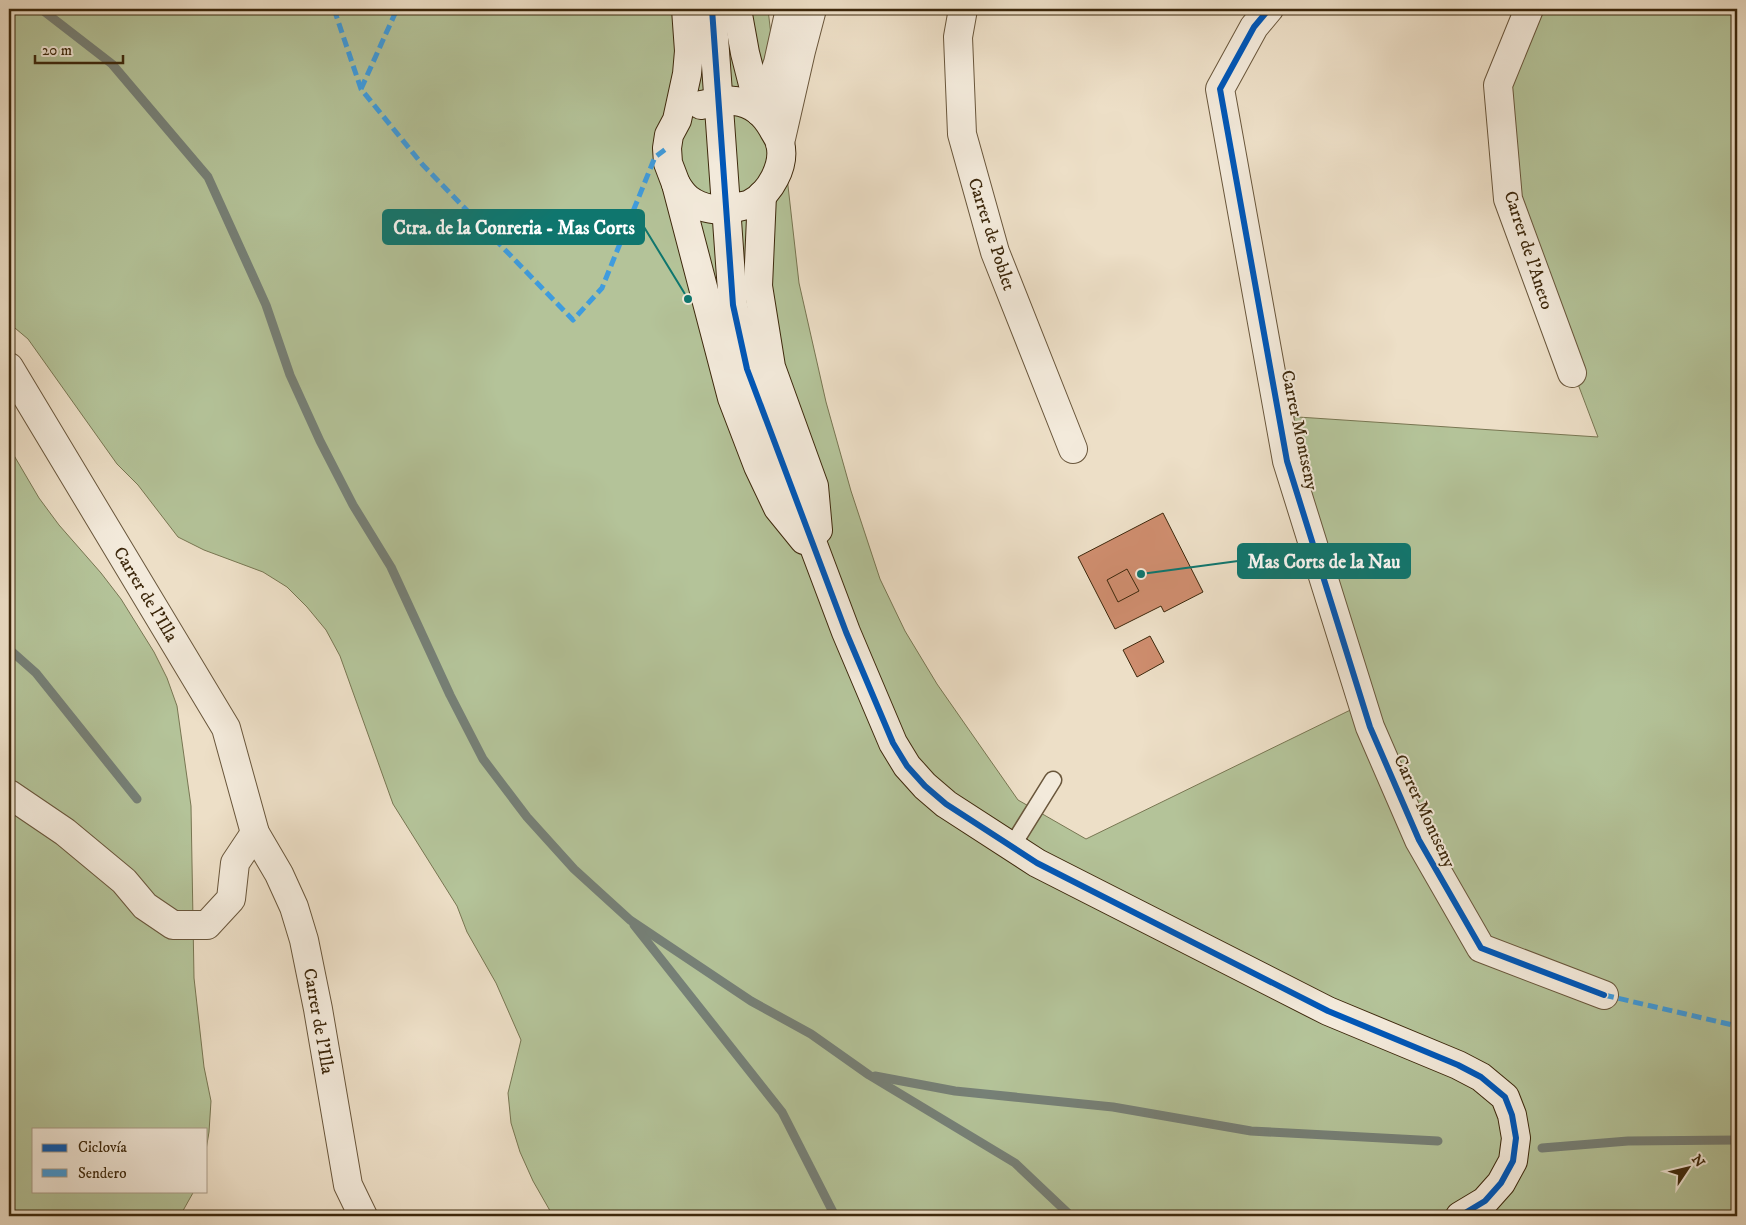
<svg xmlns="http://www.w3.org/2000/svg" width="1746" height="1225" font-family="'IM FELL DW Pica',serif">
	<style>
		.green { fill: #b4c399; stroke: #787652 }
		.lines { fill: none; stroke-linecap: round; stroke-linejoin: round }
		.stream { stroke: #768077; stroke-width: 9 }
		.building { fill: #ce8d6e; stroke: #3d280c }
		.lane-casing { stroke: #69563b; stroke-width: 19 }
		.street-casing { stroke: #69563b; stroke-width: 30 }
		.secondary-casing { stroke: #3d280c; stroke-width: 30 }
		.lane { stroke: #f3eadb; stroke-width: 16 }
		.street { stroke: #f3eadb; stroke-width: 28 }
		.secondary { stroke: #f3eadb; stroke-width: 28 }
		.quiet { stroke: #3f9cde; stroke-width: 5; stroke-dasharray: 10 5; stroke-linecap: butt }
		.cycleway-casing { stroke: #f3eadb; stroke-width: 9 }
		.cycleway { stroke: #0057b8; stroke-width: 6 }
		.labels { text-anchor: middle; stroke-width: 4; stroke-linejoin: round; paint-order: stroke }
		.street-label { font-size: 18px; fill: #3d280c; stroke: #f3eadb }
		.leader { fill: none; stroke: #0f766e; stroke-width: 2 }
		.callout-dot { fill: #0f766e; stroke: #f3eadb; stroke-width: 2 }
		.callout { fill: #0f766e; stroke: #0f766e; stroke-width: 2 }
		.callout-label { font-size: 19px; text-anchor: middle; font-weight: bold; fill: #fff }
	</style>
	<rect width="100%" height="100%" fill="#eddfc7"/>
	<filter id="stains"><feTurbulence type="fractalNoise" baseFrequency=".004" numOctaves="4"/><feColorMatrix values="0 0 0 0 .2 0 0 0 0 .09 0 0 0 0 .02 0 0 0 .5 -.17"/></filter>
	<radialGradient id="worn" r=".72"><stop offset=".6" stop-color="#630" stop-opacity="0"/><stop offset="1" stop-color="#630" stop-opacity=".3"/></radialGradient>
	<g class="green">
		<path d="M9,9H768L799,283L826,402L851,491L880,579L905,631L937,684L1018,800L1086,839L1375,698L1283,416L1598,437L1508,199L1498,85L1529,9H1737V1216H553L533,1181L520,1152L511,1123L508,1093L521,1040L496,983L467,932L457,906L393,804L340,656L326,630L307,607L287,587L263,572L204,550L178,537L138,485L117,464L28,339L9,323Z"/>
		<path d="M9,447L39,498L59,525L101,573L121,599L154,652L167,678L177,706L191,806L194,978L204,1067L211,1101L209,1132L206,1150V1129H34V1191H194L180,1216H9Z"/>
	</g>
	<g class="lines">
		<g class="stream">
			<path d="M41,9L112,64L208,177L266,305L290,375L320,441L353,505L391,567L450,695L483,759L527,817L574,869L630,920L751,1001L811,1034L869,1075L1015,1163L1071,1216"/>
			<path d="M9,649L36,673L137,799"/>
			<path d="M634,925L782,1112L835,1216"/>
			<path d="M875,1076L955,1091L1113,1107L1251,1131L1438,1141"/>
			<path d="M1542,1148L1628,1141L1737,1140"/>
		</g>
	</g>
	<g class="building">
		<path d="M1163,513L1203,592L1164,612L1161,606L1115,629L1078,557Z"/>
		<path d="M1127,569L1139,591L1118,602L1107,580Z"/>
		<path d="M1150,636L1164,662L1137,677L1123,650Z"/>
	</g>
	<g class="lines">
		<g class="lane-casing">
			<path id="lane" d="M1012,846L1053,780"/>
		</g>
		<g class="street-casing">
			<g id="street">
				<path d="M963,9L958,37L962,134L995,252L1073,449"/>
				<path d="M1269,9L1254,27L1220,89L1287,461L1370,727L1419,840L1481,948L1604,995"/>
				<path d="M1529,9L1498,85L1508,199L1572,373"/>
				<path d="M760,112L778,63L790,9"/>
				<path d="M780,143L801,51L812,9"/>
				<path d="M9,367L226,728L255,833L279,874L294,907L304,940L318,1009L348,1185L363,1216"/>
				<path d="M9,794L65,832L124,881L145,906L173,925H207L231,899L235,863L255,833"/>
			</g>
		</g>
		<g class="secondary-casing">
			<g id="secondary">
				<path d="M686,9L689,51L687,74L677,120L669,135L667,148L668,163L676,184L732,398L758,466L778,508L804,540"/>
				<path d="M712,9L733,305L747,369L846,632L893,743L907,766L925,786L946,804L1037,863L1328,1011L1458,1065L1481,1077L1505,1097L1512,1115L1516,1138L1513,1161L1501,1183L1485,1201L1460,1216"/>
				<path d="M737,9L745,53L760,112"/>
				<path d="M676,184C679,189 683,195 688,199C701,209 720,212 735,208C740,206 746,206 750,204C770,194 786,165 780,143C779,138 775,133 773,129C765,114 753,103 735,101C723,99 712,103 701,105"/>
				<path d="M762,195L758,286L771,367L814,486L818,530"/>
			</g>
		</g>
		<use href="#lane" class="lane"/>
		<use href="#street" class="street"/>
		<use href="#secondary" class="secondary"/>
		<g class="quiet">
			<path d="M334,9L361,89L422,164L573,320L602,288L655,157L667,148"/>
			<path d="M361,89L397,9"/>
			<path d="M1604,995L1737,1026"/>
		</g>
		<g class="cycleway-casing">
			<g id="cycleway">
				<path d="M712,9L733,305L747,369L846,632L893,743L907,766L925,786L946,804L1037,863L1328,1011L1458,1065L1481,1077L1505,1097L1512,1115L1516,1138L1513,1161L1501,1183L1485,1201L1460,1216"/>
				<path d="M1269,9L1254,27L1220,89L1287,461L1370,727L1419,840L1481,948L1604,995"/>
			</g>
		</g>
		<use href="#cycleway" class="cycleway"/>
	</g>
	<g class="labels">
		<g class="street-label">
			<text transform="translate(992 234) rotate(72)" y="6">Carrer de Poblet</text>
			<text transform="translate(1529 250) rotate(72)" y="6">Carrer de l'Aneto</text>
			<text transform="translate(1300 430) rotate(78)" y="6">Carrer Montseny</text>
			<text transform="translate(146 594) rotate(59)" y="6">Carrer de l'Illa</text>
			<text transform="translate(1425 811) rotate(65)" y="6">Carrer Montseny</text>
			<text transform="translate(319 1021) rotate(80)" y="6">Carrer de l'Illa</text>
		</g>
	</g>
	<path class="leader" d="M688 299L644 227M1141 574L1238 561"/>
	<g class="callout-dot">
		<circle cx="688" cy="299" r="5"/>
		<circle cx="1141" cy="574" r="5"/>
	</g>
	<g class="callout">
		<rect x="383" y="210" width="261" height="34" rx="5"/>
		<rect x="1238" y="544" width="172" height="34" rx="5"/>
	</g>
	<g class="callout-label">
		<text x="514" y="234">Ctra. de la Conreria - Mas Corts</text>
		<text x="1324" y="568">Mas Corts de la Nau</text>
	</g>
	<rect width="1746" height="1225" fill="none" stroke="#eddfc7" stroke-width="30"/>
	<rect x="10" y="10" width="1726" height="1205" fill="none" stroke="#3d280c" stroke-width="2.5"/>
	<rect x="15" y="15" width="1716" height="1195" fill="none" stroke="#3d280c"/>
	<rect x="32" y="1128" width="175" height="65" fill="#f3eadb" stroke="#aa9c88"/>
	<rect x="42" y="1144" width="25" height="8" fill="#0057b8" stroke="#aa9c88"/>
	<text x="78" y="1152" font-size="15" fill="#3d280c">Ciclovía</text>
	<rect x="42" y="1169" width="25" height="8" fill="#3f9cde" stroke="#aa9c88"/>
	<text x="78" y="1178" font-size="15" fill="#3d280c">Sendero</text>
	<g transform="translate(1688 1168) rotate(55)" stroke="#f3eadb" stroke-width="4" paint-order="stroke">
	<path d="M0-4L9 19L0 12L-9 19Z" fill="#3d280c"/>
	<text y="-8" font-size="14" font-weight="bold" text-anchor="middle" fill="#3d280c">N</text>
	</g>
	<path d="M35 55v8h88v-8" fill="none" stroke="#3d280c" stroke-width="2.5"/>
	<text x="42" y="55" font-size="15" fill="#3d280c" stroke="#f3eadb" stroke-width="4" paint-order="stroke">20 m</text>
	<rect width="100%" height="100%" filter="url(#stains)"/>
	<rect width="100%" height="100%" fill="url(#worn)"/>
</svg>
